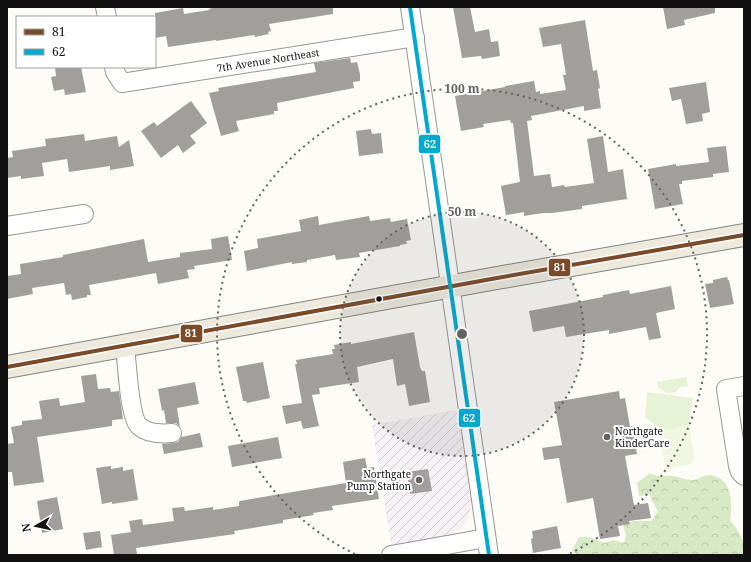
<svg xmlns="http://www.w3.org/2000/svg" width="751" height="562" font-family="'Noto Serif',serif">
	<style>
		.industrial { fill: url(#industrial-furrows) }
		.forest { fill: url(#forest-crowns) }
		.park { fill: #e7f3d7 }
		.pitch { fill: #f0f6e1 }
		.building { fill: #a19f9c }
		.lines { fill: none; stroke-linecap: round; stroke-linejoin: round }
		.minor-casing { stroke: #979795; stroke-width: 20 }
		.major-casing { stroke: #858482; stroke-width: 24 }
		.minor { stroke: #fffffe; stroke-width: 18 }
		.major { stroke: #ede9dc; stroke-width: 22 }
		.bus-1-casing { stroke: #fff; stroke-width: 7 }
		.bus-2-casing { stroke: #fff; stroke-width: 7 }
		.bus-1 { stroke: #7a4b2a; stroke-width: 4 }
		.bus-2 { stroke: #00a9ce; stroke-width: 4 }
		.ring { fill: none; stroke: #646362; stroke-width: 2; stroke-dasharray: 2 4 }
		.bus-dot { fill: #111; stroke: #fff; stroke-width: 1.5 }
		.poi-dot { fill: #646362; stroke: #fff; stroke-width: 1.5 }
		.labels { text-anchor: middle; stroke-width: 4; stroke-linejoin: round; paint-order: stroke }
		.street-label { font-size: 10px; fill: #111; stroke: #fff }
		.poi-label { font-size: 10px; fill: #111; stroke: #fff; text-anchor: start }
		.centre { fill: #646362; stroke: #fff; stroke-width: 2 }
		.ring-label { font-size: 12px; text-anchor: middle; font-weight: bold; fill: #646362; stroke: #fff; stroke-width: 4; stroke-linejoin: round; paint-order: stroke }
		.line-badge { stroke: #fff; stroke-width: 1.5 }
		.badge-label { font-size: 11px; text-anchor: middle; font-weight: bold; fill: #fff }
	</style>
	<defs>
		<pattern id="industrial-furrows" width="10" height="10" patternUnits="userSpaceOnUse"><rect width="10" height="10" fill="#f5f0f3"/><path d="M-1 1l2-2M0 10L10 0M9 11l2-2" fill="none" stroke="#d1cdcf"/></pattern>
		<pattern id="forest-crowns" width="20" height="18" patternUnits="userSpaceOnUse"><rect width="20" height="18" fill="#d8eac5"/><path d="M2 6a3 3 0 1 1 6 0M12 15a3 3 0 1 1 6 0" fill="none" stroke="#b8c8a8"/></pattern>
	</defs>
	<rect width="100%" height="100%" fill="#fdfcf7"/>
	<path class="industrial" d="M457,410L469,481L471,500V508L466,522L462,528L451,536L392,549L372,425Z"/>
	<path class="forest" d="M650,473C663,479 662,475 674,476C680,477 686,480 692,480C698,480 704,474 710,475C732,477 733,503 730,520C740,532 744,539 744,555H577L572,550L579,537H589L604,543L613,540L624,543L626,535L623,526L634,521H651L658,512L649,494L639,496L637,483Z"/>
	<g class="park">
		<path d="M686,377L688,386L680,387L676,392L667,393L658,388L657,382Z"/>
		<path d="M647,392L693,398L689,425C665,431 664,433 645,417Z"/>
	</g>
	<path class="pitch" d="M689,425L695,458L691,464L666,469L658,428L669,430Z"/>
	<g class="building">
		<path d="M212,7H333V14L269,24L271,31L268,32L269,34L255,37L254,35L216,41V40L168,47L166,36L155,38V13L183,8L184,14L209,10Z"/>
		<path d="M453,7H470L475,32L489,29L491,42L498,41L500,56L482,59L481,56L462,58Z"/>
		<path d="M663,7H715V13L684,20L685,25L667,29Z"/>
		<path d="M585,20L593,71L597,70L600,88L598,89L601,108L584,111V106L531,116L532,120L527,121L534,176L550,174L552,187L564,185L565,187L594,183L587,139L603,136L608,172L623,169L627,199L582,206V209L552,213H543L524,216V212L506,215L501,186L520,182L513,123H511L510,120L483,124L484,127L461,131L455,96L505,87V86L534,81L536,92L540,91V94L566,90L563,75H566L561,44L543,47L539,28Z"/>
		<path d="M350,58L351,63L357,62L360,74V81L353,82L354,88L277,103L278,111H274V114L236,121L239,131L221,136L209,93L219,91L218,88L316,72L314,63Z"/>
		<path d="M55,67H81L86,92L65,95L64,89L54,91L51,77L56,76Z"/>
		<path d="M706,82L710,112L702,114L703,121L686,124L681,99L672,101L669,88Z"/>
		<path d="M191,101L207,123L190,136L196,143L183,153L178,145L161,158L141,131L154,122L157,126Z"/>
		<path d="M371,129L372,134L381,133L383,153L359,156L356,131Z"/>
		<path d="M84,134L85,141L117,136L119,147L129,140L134,166L110,170V166L69,172L67,159L42,163L44,176L21,179V176L7,178V158L13,157L12,151L46,146L45,139Z"/>
		<path d="M726,146L729,172L713,174V177L682,181V184H679L683,204L655,209L648,169L676,164V166L709,162L707,148Z"/>
		<path d="M318,216L319,225L369,216L370,221L390,218L391,222L407,219L411,240L406,241L407,244L400,245V246L359,253L360,257L336,260L335,255L307,260V262L292,264V262L247,271L244,251L258,248L257,239L301,231L299,220Z"/>
		<path d="M228,236L232,260L194,266L195,269L187,270L189,278L158,284L156,273L106,282L89,285L91,295H87V297L72,300L71,294L66,295L64,283L32,288L33,294L7,299V276L21,274L20,264L63,257V255L144,239L148,262L180,257V253L212,249L211,239Z"/>
		<path d="M727,277L728,280H729L734,304L710,308L705,284L713,283V280Z"/>
		<path d="M671,286L675,309L656,313L661,338L649,340L646,327L609,334V330L566,337L564,326L533,332L529,311L603,297V295L629,290L630,294Z"/>
		<path d="M414,332L420,367L422,371H425L430,402L409,406L405,384L397,386L393,359L357,367L359,382L319,388L320,394L312,395L319,426L303,429L301,421L286,424L282,406L302,403L295,364H297L296,360L333,354L332,349H335L334,345L351,342V344Z"/>
		<path d="M263,362L270,398L247,403L246,401H243L236,367Z"/>
		<path d="M96,374L98,389L110,388L111,392L119,391L123,419L112,420V426L37,437L44,482L14,486L12,472H8L7,462V444L14,443L11,427L22,425V421L42,419L39,401L59,398L60,406L85,402L81,376Z"/>
		<path d="M195,382L199,404L177,408L180,427L176,423H166L164,410L162,411L158,389Z"/>
		<path d="M619,391L620,399L625,398L630,427L632,426L637,454L625,456L634,505L648,503L651,518L629,521L630,524L618,526L620,536L600,539L593,498L567,503L559,458L544,460L542,448L562,445L554,402Z"/>
		<path d="M200,433L203,447L164,454L162,444L173,443L178,442L182,436V437Z"/>
		<path d="M278,437L282,458L232,467L228,446Z"/>
		<path d="M365,458L367,468L374,467L379,499L332,506L333,510L313,513L314,515L283,520V523L234,531L235,534L136,548L137,554L114,555L111,535L131,532L129,521L142,519L143,525L174,521L172,508L184,507L185,511L213,507V510L239,506V502L240,501L346,483L343,462Z"/>
		<path d="M111,466V469L123,467V471L133,469L138,500L112,504V502L102,504L96,468Z"/>
		<path d="M428,469L432,491L410,494L407,472Z"/>
		<path d="M57,497L63,529L42,533L37,501Z"/>
		<path d="M557,526L561,548L533,553L531,539L533,538L532,531Z"/>
		<path d="M100,531L102,547L86,550L83,533Z"/>
	</g>
	<g class="lines">
		<g class="minor-casing">
			<g id="minor">
				<path d="M105,7L107,17"/>
				<path d="M410,7L489,555"/>
				<path d="M114,67L115,72L122,83L415,37"/>
				<path d="M7,226L84,214"/>
				<path d="M125,346C127,362 129,416 139,426C148,434 162,434 172,433"/>
				<path d="M744,386L726,389L738,466L740,472L744,476"/>
				<path d="M391,555L486,538"/>
			</g>
		</g>
		<g class="major-casing">
			<path id="major" d="M7,367L497,278L744,235"/>
		</g>
		<use href="#minor" class="minor"/>
		<use href="#major" class="major"/>
		<g class="bus-1-casing">
			<path id="bus-1" d="M7,367L497,278L744,235"/>
		</g>
		<g class="bus-2-casing">
			<path id="bus-2" d="M410,7L489,555"/>
		</g>
		<use href="#bus-1" class="bus-1"/>
		<use href="#bus-2" class="bus-2"/>
	</g>
	<circle cx="462" cy="334" r="122" fill="#646362" fill-opacity=".12"/>
	<g class="ring">
		<circle cx="462" cy="334" r="122"/>
		<path d="M355 554A245 245 0 1 1 569 554"/>
	</g>
	<circle class="bus-dot" cx="379" cy="299" r="3.5"/>
	<g class="poi-dot">
		<circle cx="607" cy="437" r="4"/>
		<circle cx="419" cy="480" r="4"/>
	</g>
	<g class="labels">
		<g class="street-label">
			<text transform="translate(268 60) rotate(-9)" y="4">7th Avenue Northeast</text>
		</g>
		<g class="poi-label">
			<text x="615" y="435">Northgate<tspan x="615" dy="12">KinderCare</tspan></text>
			<text x="411" y="478" text-anchor="end">Northgate<tspan x="411" dy="12">Pump Station</tspan></text>
		</g>
	</g>
	<circle cx="462" cy="334" r="6" class="centre"/>
	<g class="ring-label">
		<text x="462" y="93">100 m</text>
		<text x="462" y="216">50 m</text>
	</g>
	<g class="line-badge">
		<rect x="418" y="134" width="23" height="20" rx="4" fill="#00a9ce"/>
		<rect x="548" y="258" width="23" height="19" rx="4" fill="#7a4b2a"/>
		<rect x="180" y="324" width="23" height="19" rx="4" fill="#7a4b2a"/>
		<rect x="458" y="408" width="23" height="20" rx="4" fill="#00a9ce"/>
	</g>
	<g class="badge-label">
		<text x="430" y="148">62</text>
		<text x="560" y="271">81</text>
		<text x="191" y="337">81</text>
		<text x="469" y="422">62</text>
	</g>
	<rect width="751" height="562" fill="none" stroke="#111111" stroke-width="16"/>
	<rect x="16" y="16" width="140" height="52" fill="#ffffff" stroke="#a0a0a0"/>
	<rect x="24" y="29" width="20" height="6" fill="#7a4b2a" stroke="#a0a0a0"/>
	<text x="52" y="36" font-size="12" fill="#111111">81</text>
	<rect x="24" y="49" width="20" height="6" fill="#00a9ce" stroke="#a0a0a0"/>
	<text x="52" y="56" font-size="12" fill="#111111">62</text>
	<g transform="translate(36 526) rotate(261)" stroke="#ffffff" stroke-width="3" paint-order="stroke">
	<path d="M0-3L7 15L0 10L-7 15Z" fill="#111111"/>
	<text y="-6" font-size="11" font-weight="bold" text-anchor="middle" fill="#111111">N</text>
	</g>
</svg>
